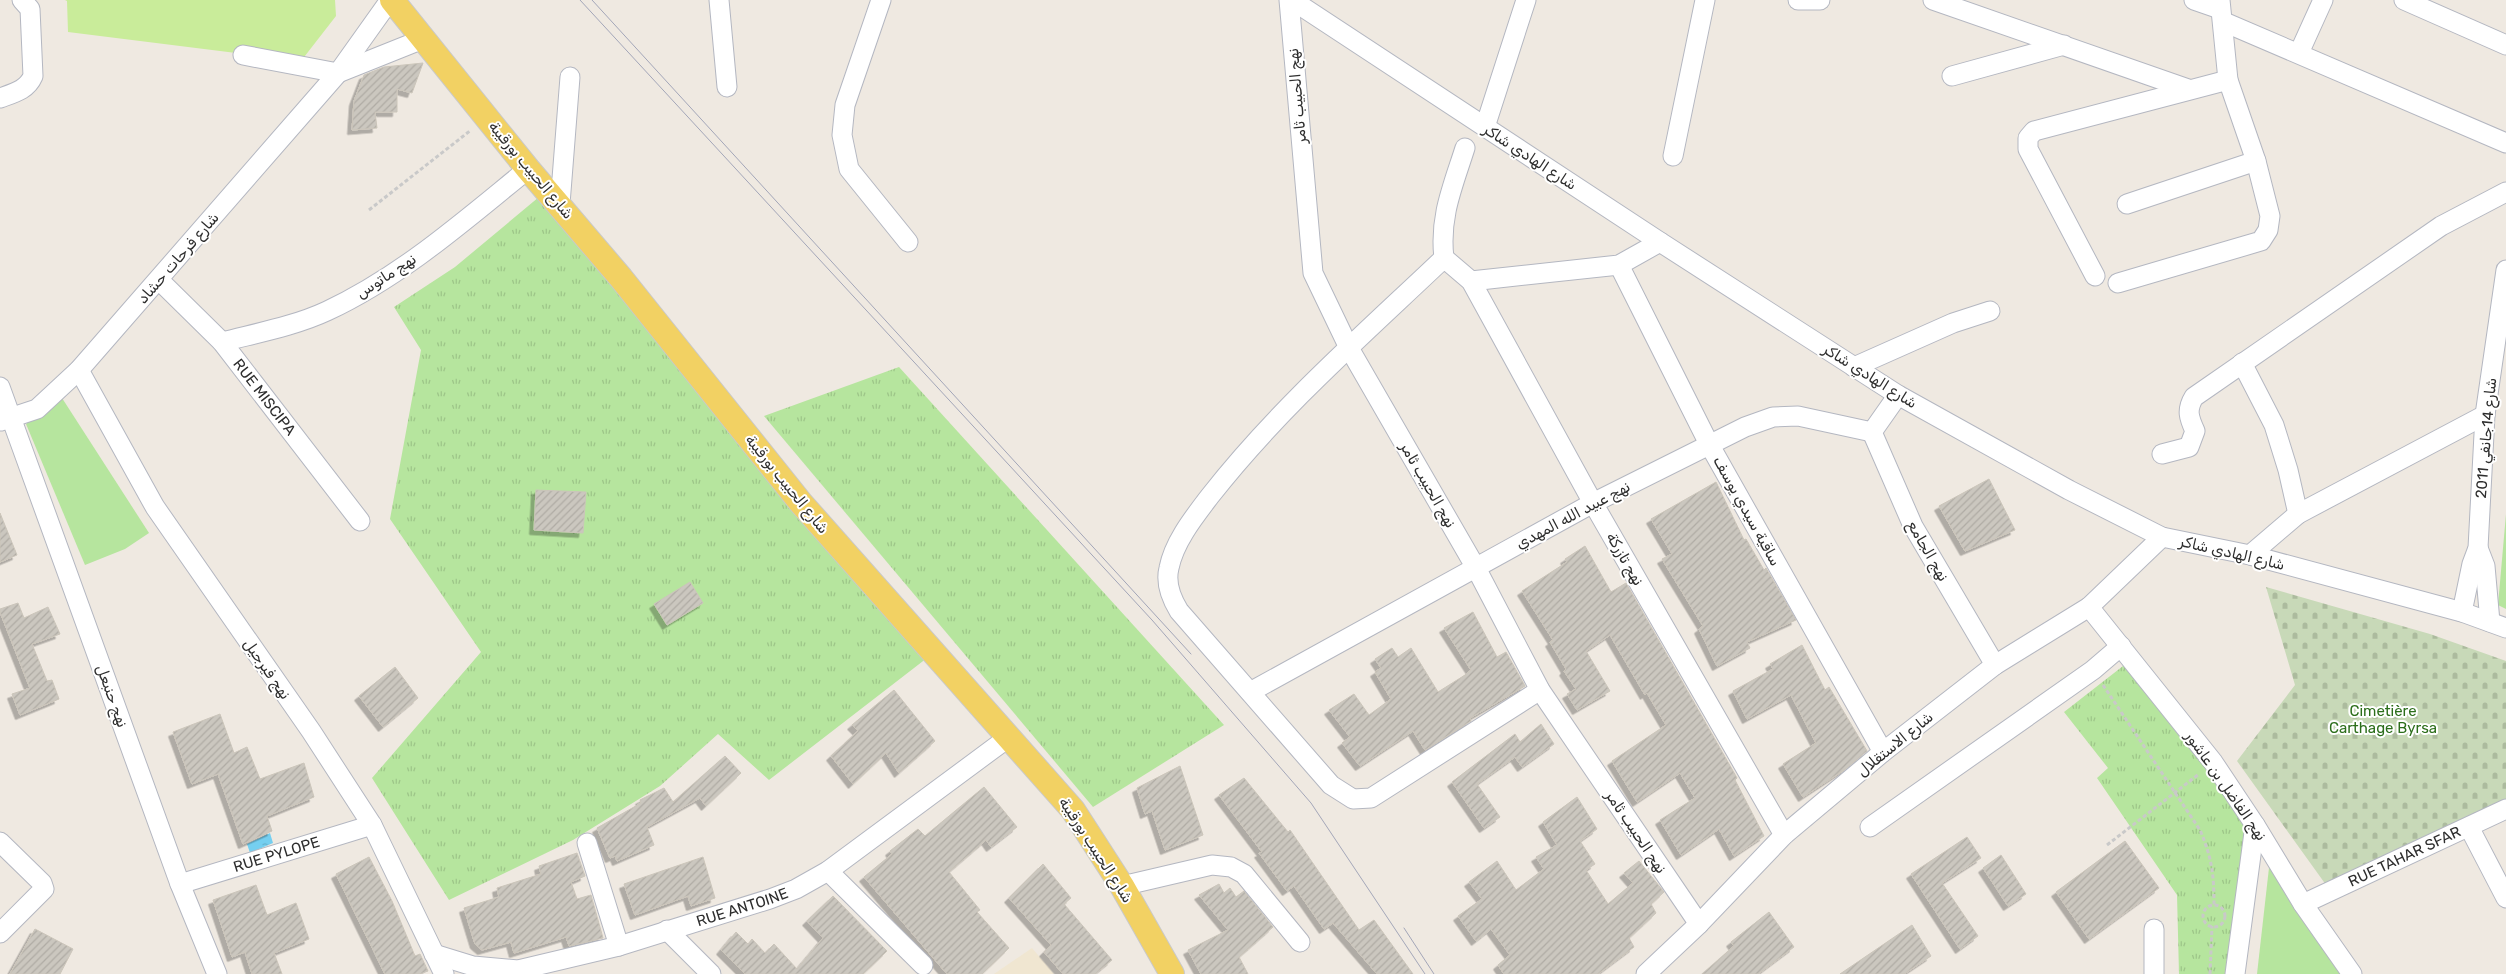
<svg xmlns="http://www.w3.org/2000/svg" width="2506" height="974" font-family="Rubik,'Noto Naskh Arabic',sans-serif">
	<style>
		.education { fill: #f0e6d1 }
		.grass { fill: #b6e59e }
		.cemetery { fill: url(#cemetery-stones) }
		.park { fill: url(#park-tufts) }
		.pitch { fill: #c9ec9a }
		.water { fill: url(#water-ripples) }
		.building { fill: url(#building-hatch); stroke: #cbc5ba; filter: url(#shadow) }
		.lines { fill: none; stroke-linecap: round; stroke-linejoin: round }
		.minor-casing { stroke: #b4b7c1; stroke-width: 21 }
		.major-casing { stroke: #c9c9c9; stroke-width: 26 }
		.path { stroke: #c9c9c9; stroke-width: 3; stroke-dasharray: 4 2.5; stroke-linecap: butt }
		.minor { stroke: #fff; stroke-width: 19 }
		.major { stroke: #f2d163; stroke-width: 24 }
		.tram { stroke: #a3a6b8; stroke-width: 1 }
		.labels { text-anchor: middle; stroke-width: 4; stroke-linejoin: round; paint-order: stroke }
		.street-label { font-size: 15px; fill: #2e2e2e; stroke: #fff }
		.park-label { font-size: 15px; fill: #2c6e1b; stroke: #fff }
	</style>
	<defs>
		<pattern id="cemetery-stones" width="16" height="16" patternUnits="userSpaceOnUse" patternTransform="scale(1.25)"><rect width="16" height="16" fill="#c8d9b8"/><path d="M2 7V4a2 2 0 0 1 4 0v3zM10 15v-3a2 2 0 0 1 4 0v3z" fill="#acbb9e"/></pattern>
		<pattern id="park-tufts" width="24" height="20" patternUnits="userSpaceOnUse" patternTransform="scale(1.25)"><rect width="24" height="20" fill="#b6e59e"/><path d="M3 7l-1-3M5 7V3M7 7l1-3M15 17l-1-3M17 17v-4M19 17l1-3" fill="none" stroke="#9dc588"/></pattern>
		<pattern id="water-ripples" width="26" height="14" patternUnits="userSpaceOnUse" patternTransform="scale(1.25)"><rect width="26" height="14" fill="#75cff0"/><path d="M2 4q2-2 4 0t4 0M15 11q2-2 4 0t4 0" fill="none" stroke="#66b2ce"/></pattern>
		<pattern id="building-hatch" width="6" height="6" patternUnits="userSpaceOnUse" patternTransform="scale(1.25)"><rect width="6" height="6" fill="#cbc7bf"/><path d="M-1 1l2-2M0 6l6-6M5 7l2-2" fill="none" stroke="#afaba4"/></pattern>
		<filter id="shadow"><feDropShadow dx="-4.5" dy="4.5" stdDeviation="0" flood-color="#0004"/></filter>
	</defs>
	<rect width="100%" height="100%" fill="#efe9e1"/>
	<path class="education" d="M1032,948L1054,974H994Z"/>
	<g class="grass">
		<path d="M62,398L149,533L125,549L85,565L26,424Z"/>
		<path d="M2506,514V609L2498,605Z"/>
		<path d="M2271,850L2352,974H2257Z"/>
	</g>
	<path class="cemetery" d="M2266,587L2430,634L2506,661V806L2334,896L2237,761L2295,685Z"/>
	<g class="park">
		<path d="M545,192L927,658L769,780L718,734L660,786L573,840L449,900L372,778L481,652L390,519L421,350L394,307L455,267Z"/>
		<path d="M899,367L1224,725L1093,807L764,416Z"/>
		<path d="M2132,659L2257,831L2240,974H2179L2177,895L2097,778L2108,768L2064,712Z"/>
	</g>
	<path class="pitch" d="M65,0H335L336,16L301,61L68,32L67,1Z"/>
	<path class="water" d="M270,833L273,843L250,853L247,844Z"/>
	<g class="building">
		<path d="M423,63L412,93L397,89V112H375L377,128L352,130L354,101L364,75L384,67Z"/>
		<path d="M1989,479L2015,530L1965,551L1939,506Z"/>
		<path d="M1716,482L1744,540L1746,539L1764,570L1766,568L1796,620L1747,642L1750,648L1717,666L1699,629L1703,626L1662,559L1672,554L1651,519Z"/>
		<path d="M536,490L586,492L583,533L534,530Z"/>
		<path d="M0,513L17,555L0,562Z"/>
		<path d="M1585,546L1611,592L1626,583L1737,778L1735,780L1764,836L1734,856L1719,829L1681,855L1660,820L1695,798L1680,773L1637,802L1612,761L1666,725L1647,693L1645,695L1610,635L1586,651L1610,691L1577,710L1567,694L1576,689L1564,671L1566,669L1550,642L1553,640L1522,591L1567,562L1565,559Z"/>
		<path d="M690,582L703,603L667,625L654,604Z"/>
		<path d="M18,603L24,618L48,607L60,634L32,644L47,681L52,680L59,699L20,715L12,694L30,688L0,612V609Z"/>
		<path d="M1473,612L1497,657L1506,652L1525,686L1470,718L1471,721L1425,750L1413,731L1360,766L1342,743L1350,737L1329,710L1354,694L1369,715L1391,699L1375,672L1381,668L1375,659L1392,648L1398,657L1411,648L1438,692L1465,675L1471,670L1444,628Z"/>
		<path d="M1802,645L1825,690L1829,687L1867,751L1844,770L1803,797L1783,764L1816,743L1791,695L1747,719L1733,691L1773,669L1770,664Z"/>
		<path d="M395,667L418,698L383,727L359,696Z"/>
		<path d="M894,690L935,741L899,773L886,753L853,784L831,756L858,731L852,725Z"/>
		<path d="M220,714L234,753L247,747L260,779L304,763L314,797L267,816L272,831L243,844L218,774L192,784L173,732Z"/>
		<path d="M1541,724L1554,744L1522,767L1515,757L1477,784L1500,817L1484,828L1452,782L1515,734L1520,742Z"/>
		<path d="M725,756L741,773L706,806L700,798L647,827L654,845L617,861L615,856L610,858L597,828L641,803L640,800L664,788L673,802Z"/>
		<path d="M1180,766L1203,835L1165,850L1152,811L1145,814L1137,788Z"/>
		<path d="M1244,778L1288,832L1290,830L1359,930L1374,920L1413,974H1377L1333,923L1324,929L1294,886L1287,891L1259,853L1262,852L1219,795Z"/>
		<path d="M984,787L1017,827L991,847L986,840L949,872L980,910L977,912L1009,948L982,974H947L864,877L892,854L890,851L918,829L925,836Z"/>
		<path d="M1577,797L1597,829L1580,841L1595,864L1586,870L1608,904L1633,883L1624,873L1639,861L1664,892L1651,904L1656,913L1629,938L1634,947L1598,974H1504L1498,965L1510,955L1491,929L1476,941L1458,916L1482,899L1469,882L1497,861L1516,890L1544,869L1536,857L1557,845L1543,822Z"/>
		<path d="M1967,837L1981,858L1942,883L1978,936L1960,949L1911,874Z"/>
		<path d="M2125,841L2159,888L2089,939L2056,892Z"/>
		<path d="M577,853L585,876L571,882L577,899L591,895L603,938L569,946L566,937L514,953L511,942L482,950L475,944L464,908L499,897L497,888L541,874L539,866Z"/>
		<path d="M2001,855L2026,894L2008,906L1983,868Z"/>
		<path d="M369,857L392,901L415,956L420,954L428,971L420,974H385L336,874Z"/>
		<path d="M703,857L715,898L691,906L688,896L635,915L624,884Z"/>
		<path d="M1043,864L1071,898L1064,904L1112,960L1095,974H1063L1044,952L1051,945L1009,898Z"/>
		<path d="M1219,884L1224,893L1230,888L1236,897L1244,891L1273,927L1239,957L1248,974H1201L1188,950L1228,930L1199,895Z"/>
		<path d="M256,885L267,915L296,903L309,939L274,953L282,974H252L245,952L232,957L213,900Z"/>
		<path d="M833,896L887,951L863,974H745L721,950L736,932L748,944L752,939L765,953L774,944L797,969L823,938L807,921Z"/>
		<path d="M1769,912L1794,947L1758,974H1702L1734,946L1731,942Z"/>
		<path d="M1912,925L1931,956L1904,974H1840Z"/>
		<path d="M35,929L73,949L60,974H10Z"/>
	</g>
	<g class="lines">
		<g class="minor-casing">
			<g id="minor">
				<path d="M719,0L727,87"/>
				<path d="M881,0L845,105L842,135L849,169L908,242"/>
				<path d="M1289,0L1313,273L1349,348L1476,568L1540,690L1699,924"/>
				<path d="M1292,0L1660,242L1898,395L2069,490L2162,537L2250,555L2462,612L2506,628"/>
				<path d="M1798,0H1820"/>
				<path d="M1933,0L2188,89"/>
				<path d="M2194,0L2220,9"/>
				<path d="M2404,0L2506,45"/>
				<path d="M2224,22L2506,143"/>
				<path d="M2299,53L2323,0"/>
				<path d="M243,55L338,73"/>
				<path d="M338,73L423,39"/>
				<path d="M1952,76L2064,45"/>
				<path d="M0,98C14,93 27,90 33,76L30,9L22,0"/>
				<path d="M1485,127L1526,0"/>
				<path d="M1673,156L1705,0"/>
				<path d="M560,204L570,77"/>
				<path d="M2127,204L2256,161"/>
				<path d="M1444,258C1439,217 1453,186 1465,148"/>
				<path d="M1619,265L1709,444L1883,752"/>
				<path d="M2095,276L2028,149V138L2034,131L2228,80"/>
				<path id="s1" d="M159,280L222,342L360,521"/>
				<path d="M1471,281L1619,265L1660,242"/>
				<path d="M2118,283L2261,241L2268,230L2270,216L2256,161L2228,80L2220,0"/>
				<path d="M222,342C257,333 295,326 327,311C402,276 465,220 528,169"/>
				<path d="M2242,363L2274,425L2288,470L2298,514"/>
				<path d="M1854,367L1953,323L1990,311"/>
				<path d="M79,370L155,507L311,731L372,825L444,974"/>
				<path d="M0,387L180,884L217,974"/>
				<path d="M1,421L37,409L79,370L338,73L390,0"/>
				<path d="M1872,432L1913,526L1995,665"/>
				<path d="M2162,454L2189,447L2195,431C2189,418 2186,410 2194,397L2441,226L2506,192"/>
				<path d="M2478,548L2485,566L2490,622"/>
				<path d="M2250,555L2298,514L2485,415"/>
				<path d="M2089,607L2213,762L2255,825L2303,904L2352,974"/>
				<path d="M2462,612L2472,564L2478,548L2485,415L2506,270"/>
				<path d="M1540,690L1371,798L1353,799L1331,785L1179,611C1171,598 1165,584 1169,568C1174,542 1194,517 1210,496C1278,409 1364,334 1444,258L1471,281L1593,503L1784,835"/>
				<path d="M1250,692L1593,503L1745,427L1773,417L1798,416L1872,432L1898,395"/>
				<path d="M1870,827L2093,670L2121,646"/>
				<path d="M2469,827L2506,898"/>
				<path d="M0,842L42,883L44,889L0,933"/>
				<path d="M587,843L619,946"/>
				<path d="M828,871L923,965"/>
				<path id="s2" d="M180,884L372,825"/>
				<path d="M1122,886L1212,865L1231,867L1244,874L1300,942"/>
				<path id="s3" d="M2303,904L2506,809"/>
				<path d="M2154,929V974"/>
				<path d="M667,930L711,974"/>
				<path id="s4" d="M434,954L473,966L518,970L619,946L770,899L796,889L828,871L1009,737"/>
				<path d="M1646,974L1699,924L1784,835L1883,752L1995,665L2089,607L2162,537"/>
				<path d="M2235,974L2255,825"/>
			</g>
		</g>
		<g class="major-casing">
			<path id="major" d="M392,0L528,169L621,278L801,503L1073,810L1122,886L1172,974"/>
		</g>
		<g class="path">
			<path d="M369,210L471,130"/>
			<path d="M2103,685L2200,830C2212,858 2214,875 2214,905"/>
			<path d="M2107,845L2199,774"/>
			<circle cx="2214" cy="916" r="11"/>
			<path d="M2210,974L2212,926"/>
		</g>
		<use href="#minor" class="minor"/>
		<use href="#major" class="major"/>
		<g class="tram">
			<path d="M580,0L1152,620L1311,803L1425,974"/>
			<path d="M592,0L1191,654"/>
			<path d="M1404,928L1434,974"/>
		</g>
	</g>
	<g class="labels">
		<g class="street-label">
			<text transform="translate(1297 96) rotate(-95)" y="5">نهج الحبيب ثامر</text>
			<text transform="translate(1530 157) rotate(33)" y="5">شارع الهادي شاكر</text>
			<text transform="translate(531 170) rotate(50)" y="5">شارع الحبيب بورقيبة</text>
			<text transform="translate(178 258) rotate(-49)" y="5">شارع فرحات حشاد</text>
			<text transform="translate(386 276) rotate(-33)" y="5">نهج ماتوس</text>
			<text transform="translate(1870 376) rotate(32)" y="5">شارع الهادي شاكر</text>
			<text dy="5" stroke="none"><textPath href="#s1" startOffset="158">RUE MISCIPA</textPath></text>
			<text transform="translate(2486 438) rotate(-85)" y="5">شارع 14جانفي 2011</text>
			<text transform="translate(787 484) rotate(51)" y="5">شارع الحبيب بورقيبة</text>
			<text transform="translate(1428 485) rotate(60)" y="5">نهج الحبيب ثامر</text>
			<text transform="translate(1747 511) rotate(61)" y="5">ساقية سيدي يوسف</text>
			<text transform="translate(1573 515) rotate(-28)" y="5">نهج عبيد الله المهدي</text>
			<text transform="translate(1928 551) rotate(60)" y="5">نهج الجامع</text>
			<text transform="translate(2232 553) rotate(13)" y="5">شارع الهادي شاكر</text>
			<text transform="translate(1625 559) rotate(60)" y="5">نهج تازركة</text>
			<text transform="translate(267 669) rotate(55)" y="5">نهج فيرجيل</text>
			<text transform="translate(112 696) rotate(70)" y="5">نهج حنبعل</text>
			<text transform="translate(1895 744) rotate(-39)" y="5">شارع الاستقلال</text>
			<text transform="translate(2226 786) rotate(55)" y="5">نهج الفاضل بن عاشور</text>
			<text transform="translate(1636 832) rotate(56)" y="5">نهج الحبيب ثامر</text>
			<text transform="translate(1096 850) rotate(57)" y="5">شارع الحبيب بورقيبة</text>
			<text dy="5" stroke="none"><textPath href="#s2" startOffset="101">RUE PYLOPE</textPath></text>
			<text dy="5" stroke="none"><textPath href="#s3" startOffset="112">RUE TAHAR SFAR</textPath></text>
			<text dy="5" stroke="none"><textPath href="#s4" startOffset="319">RUE ANTOINE</textPath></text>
		</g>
		<g class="park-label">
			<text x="2383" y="716">Cimetière<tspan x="2383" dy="17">Carthage Byrsa</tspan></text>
		</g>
	</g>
</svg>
